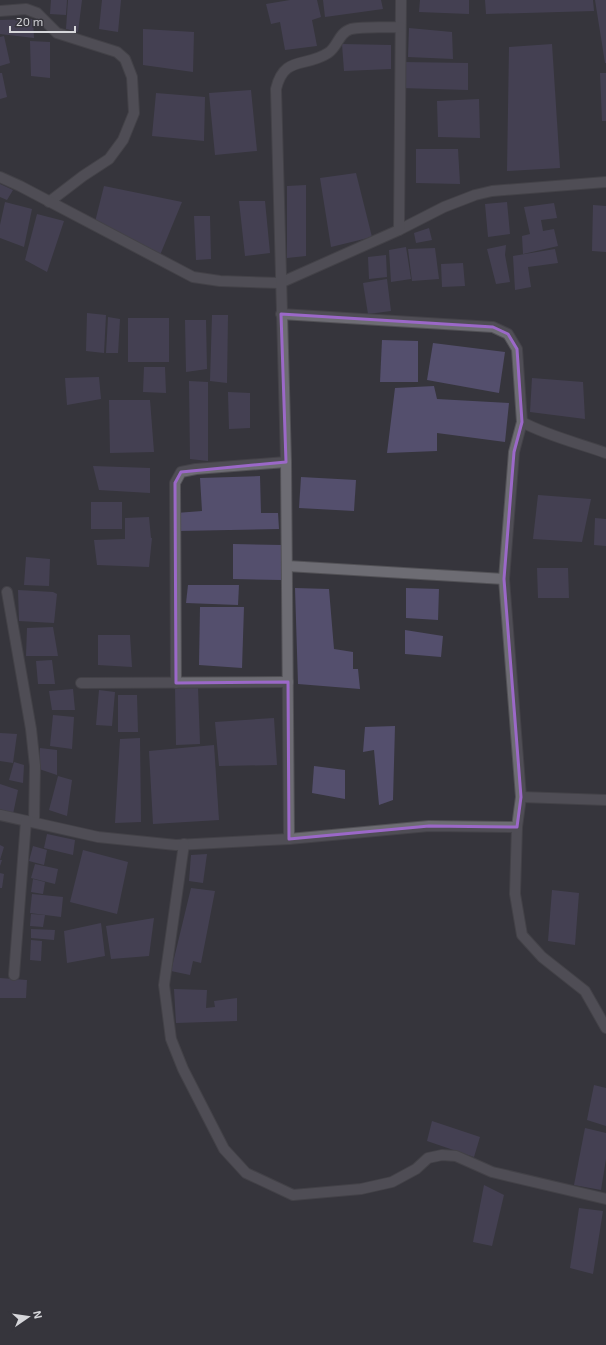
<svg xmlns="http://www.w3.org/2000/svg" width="606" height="1345" font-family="'Exo 2',sans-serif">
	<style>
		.building { fill: #544f6d }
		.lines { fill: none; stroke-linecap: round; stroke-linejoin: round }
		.street-casing { stroke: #525156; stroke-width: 12 }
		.street { stroke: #6d6c73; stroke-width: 10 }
		.marked { fill: none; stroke: #9b68c8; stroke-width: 3; stroke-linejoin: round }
	</style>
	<rect width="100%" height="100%" fill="#36353c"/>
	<g class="building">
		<path d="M51,0H67L66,15L50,14Z"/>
		<path d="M68,0H82L78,32L66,29Z"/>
		<path d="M102,0H121L118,32L99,29Z"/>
		<path d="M290,0H317L321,17L312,20L317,46L285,50L280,22L271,24L266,4Z"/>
		<path d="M323,0H381L383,9L325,17Z"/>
		<path d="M420,0H469V14L419,12Z"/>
		<path d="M485,0H593L594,11L486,14Z"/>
		<path d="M595,0H606V63H605Z"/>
		<path d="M33,19L34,38L0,34V20Z"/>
		<path d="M409,28L452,32L453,59L408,57Z"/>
		<path d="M143,29L194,32L193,72L143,65Z"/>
		<path d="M4,36L10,63L0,66V37Z"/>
		<path d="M30,41L50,42V78L31,76Z"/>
		<path d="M342,44L391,45V69L344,71Z"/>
		<path d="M552,44L560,168L507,171L509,47Z"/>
		<path d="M402,62L468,63V90L401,88Z"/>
		<path d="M0,73H2L7,97L0,99Z"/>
		<path d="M600,73H606V121H602Z"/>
		<path d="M251,90L257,151L215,155L209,93Z"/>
		<path d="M156,93L205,97L204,141L152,136Z"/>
		<path d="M479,99L480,138L438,137L437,101Z"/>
		<path d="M416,149H458L460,184L416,183Z"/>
		<path d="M356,173L372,237L331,247L320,178Z"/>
		<path d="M0,184L13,190L7,200L0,197Z"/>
		<path d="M306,185V256L287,258V186Z"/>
		<path d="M104,186L182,202L160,255L95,222Z"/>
		<path d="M239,201H265L270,253L245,256Z"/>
		<path d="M5,202L32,209L24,247L0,238V225Z"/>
		<path d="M507,202L510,234L488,237L485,204Z"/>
		<path d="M554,203L557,218L541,220L543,231L554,229L558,246L523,254L522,236L530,234L524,207Z"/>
		<path d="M593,205L606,206V252L592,251Z"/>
		<path d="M37,214L64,221L47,272L25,260Z"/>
		<path d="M194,216H210L211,259L196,260Z"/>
		<path d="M429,228L432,240L416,243L414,233Z"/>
		<path d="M506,245L505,255L510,282L496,284L487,249Z"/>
		<path d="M406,247L411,279L391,282L389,250Z"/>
		<path d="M435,248L439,279L412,281L408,249Z"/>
		<path d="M555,249L558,263L528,267L531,287L515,290L513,256Z"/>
		<path d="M386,255L387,277L369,279L368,257Z"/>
		<path d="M463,263L465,286L442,287L441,264Z"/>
		<path d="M387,279L391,311L368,314L363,283Z"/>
		<path d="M87,313L106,315L104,353L86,351Z"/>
		<path d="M212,315H228L227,383L210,381Z"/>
		<path d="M108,317L120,319L118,353H106Z"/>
		<rect x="128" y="318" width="41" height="44"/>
		<path d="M185,320H206L207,369L186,372Z"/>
		<path d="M382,340L418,341V382H380Z"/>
		<path d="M433,343L505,352L499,393L427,380Z"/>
		<path d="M144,367H165L166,393L143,392Z"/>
		<path d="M99,377L101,399L67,405L65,378Z"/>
		<path d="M532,378L583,382L585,419L530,412Z"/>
		<path d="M189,381L208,382V461L190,459Z"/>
		<path d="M434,386L437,399L509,403L505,442L437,433V451L387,453L395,388Z"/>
		<path d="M228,392L250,393V428L229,429Z"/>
		<path d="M109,400H150L154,452L110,453Z"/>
		<path d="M93,466L150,468V493L99,490Z"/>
		<path d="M260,476L261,513H278L279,529L177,531L176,513L202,511L200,478Z"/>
		<path d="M301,477L356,480L354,511L299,508Z"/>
		<path d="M538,495L591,499L582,542L533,539Z"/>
		<rect x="91" y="502" width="31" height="27"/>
		<path d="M149,517L151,538H152L149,567L97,565L94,540L125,539V518Z"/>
		<path d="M595,518L606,519V546L594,545Z"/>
		<path d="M233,544L282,545V580L233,579Z"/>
		<path d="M26,557L50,559L49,586L24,585Z"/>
		<path d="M537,568H568L569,598H538Z"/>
		<path d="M188,585H239L238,605L186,603Z"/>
		<path d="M295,588L329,589L334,649L353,652V669H358L360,689L298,684Z"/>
		<path d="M406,588L439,589L438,620L406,618Z"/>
		<path d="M18,590L53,592L57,594L54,623L19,621Z"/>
		<path d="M200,607H244L242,668L199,665Z"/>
		<path d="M53,627L58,656H26L27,628Z"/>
		<path d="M405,630L443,636L441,657L405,654Z"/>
		<path d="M98,635H130L132,667L98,665Z"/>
		<path d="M52,660L55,684H38L36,661Z"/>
		<path d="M175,687H198L200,744L176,745Z"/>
		<path d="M73,689L75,710H52L49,691Z"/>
		<path d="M99,690L115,692L112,726L96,725Z"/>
		<path d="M118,695H137L138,732H118Z"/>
		<path d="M53,715L74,717L72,749L50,746Z"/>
		<path d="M274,718L277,765L219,766L215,722Z"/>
		<path d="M395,726L393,800L379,805L374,750L363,752L365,727Z"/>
		<path d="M0,733L17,734L13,763L0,761Z"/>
		<path d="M140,738L141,822L115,823L120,739Z"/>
		<path d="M214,745L219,820L153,824L149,751Z"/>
		<path d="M40,748L57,750V775L39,769Z"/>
		<path d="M14,762L24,765L23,783L9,780Z"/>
		<path d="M314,766L345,770V799L312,793Z"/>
		<path d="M58,776L72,780L67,816L49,810Z"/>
		<path d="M0,784L18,790L13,814L0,809Z"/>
		<path d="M47,834L75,840L73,855L44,848Z"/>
		<path d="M0,845L4,847L0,860H2L0,866Z"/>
		<path d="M33,846L47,850L44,865L29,861Z"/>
		<path d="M83,850L128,862L117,914L70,902Z"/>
		<path d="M207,854L203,883L189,881L191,855Z"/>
		<path d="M35,864L58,869L55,884L31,878Z"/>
		<path d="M0,873L4,874L2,888H0Z"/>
		<path d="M33,879L45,882L43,894L31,892Z"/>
		<path d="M191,888L215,891L201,963L193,961L190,975L171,971Z"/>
		<path d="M552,890L579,893L575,945L548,941Z"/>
		<path d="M32,894L63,897L61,917L30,913Z"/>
		<path d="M31,914L45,915L43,927L30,926Z"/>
		<path d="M154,918L149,956L111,959L106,926Z"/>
		<path d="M101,923L105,956L67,963L64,931Z"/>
		<path d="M31,929L55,930L54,940L31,938Z"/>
		<path d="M31,940L42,941L41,961L30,960Z"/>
		<path d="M0,978L27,980L26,998H0Z"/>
		<path d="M174,989L207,990L206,1008L215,1007L214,1001L237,998V1021L176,1023Z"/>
		<path d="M594,1085L606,1088V1126L587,1120Z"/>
		<path d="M432,1121L480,1137L474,1157L427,1141Z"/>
		<path d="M585,1128L606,1133V1159L601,1190L574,1185Z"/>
		<path d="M484,1185L504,1195L492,1246L473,1242Z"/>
		<path d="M579,1208L603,1211L593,1274L570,1268Z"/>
	</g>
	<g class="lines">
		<g class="street-casing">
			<g id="street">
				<path d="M0,11L26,9L37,13L57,33L117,52L125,59L132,77L134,113L123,140L109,159L83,176L49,202"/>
				<path d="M0,177L20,186L193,277L220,281L280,283L399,230L444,207L475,195L492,191L606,182"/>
				<path d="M399,230L401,0"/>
				<path d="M281,314L493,327L508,334L517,349L522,422"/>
				<path d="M287,566L504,579"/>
				<path d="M7,592L31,729L35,766L34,822"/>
				<path d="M81,683L288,682"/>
				<path d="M176,683L175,483L181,472L196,469L286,462"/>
				<path d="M521,797L606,800"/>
				<path d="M0,815L98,837L176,845L289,839L429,826L517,827L521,797L504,579L514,452L522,422C548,436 578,443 606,453"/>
				<path d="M517,827L515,894L522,935L542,957L585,991L606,1028"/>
				<path d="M289,839L286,462L276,89C284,55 305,68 328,53C338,47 338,33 351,29C366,26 385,28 400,27"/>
				<path d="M184,844L164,985L171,1039L183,1069L224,1149L246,1173L293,1195L361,1189L392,1182L416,1169L428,1158L442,1155L456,1156L492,1172L606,1199"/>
				<path d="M14,975L26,821"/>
			</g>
		</g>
		<use href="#street" class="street"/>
	</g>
	<path d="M0 0H606V1345H0ZM281,314L493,327L508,334L517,349L522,422L514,452L504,579L521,797L517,827L429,826L289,839L288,682L176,683L175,483L181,472L286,462Z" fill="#36353c" fill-opacity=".55" fill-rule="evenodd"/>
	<path class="marked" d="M281,314L493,327L508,334L517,349L522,422L514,452L504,579L521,797L517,827L429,826L289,839L288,682L176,683L175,483L181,472L286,462Z"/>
	<g transform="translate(28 1317) rotate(77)" stroke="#36353c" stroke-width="3" paint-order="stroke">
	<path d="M0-3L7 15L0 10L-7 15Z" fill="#d6d6da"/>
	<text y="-6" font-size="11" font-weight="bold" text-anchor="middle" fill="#d6d6da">N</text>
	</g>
	<path d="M10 26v6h65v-6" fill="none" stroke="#d6d6da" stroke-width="2"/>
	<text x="16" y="26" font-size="12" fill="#d6d6da" stroke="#36353c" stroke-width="3" paint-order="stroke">20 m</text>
</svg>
